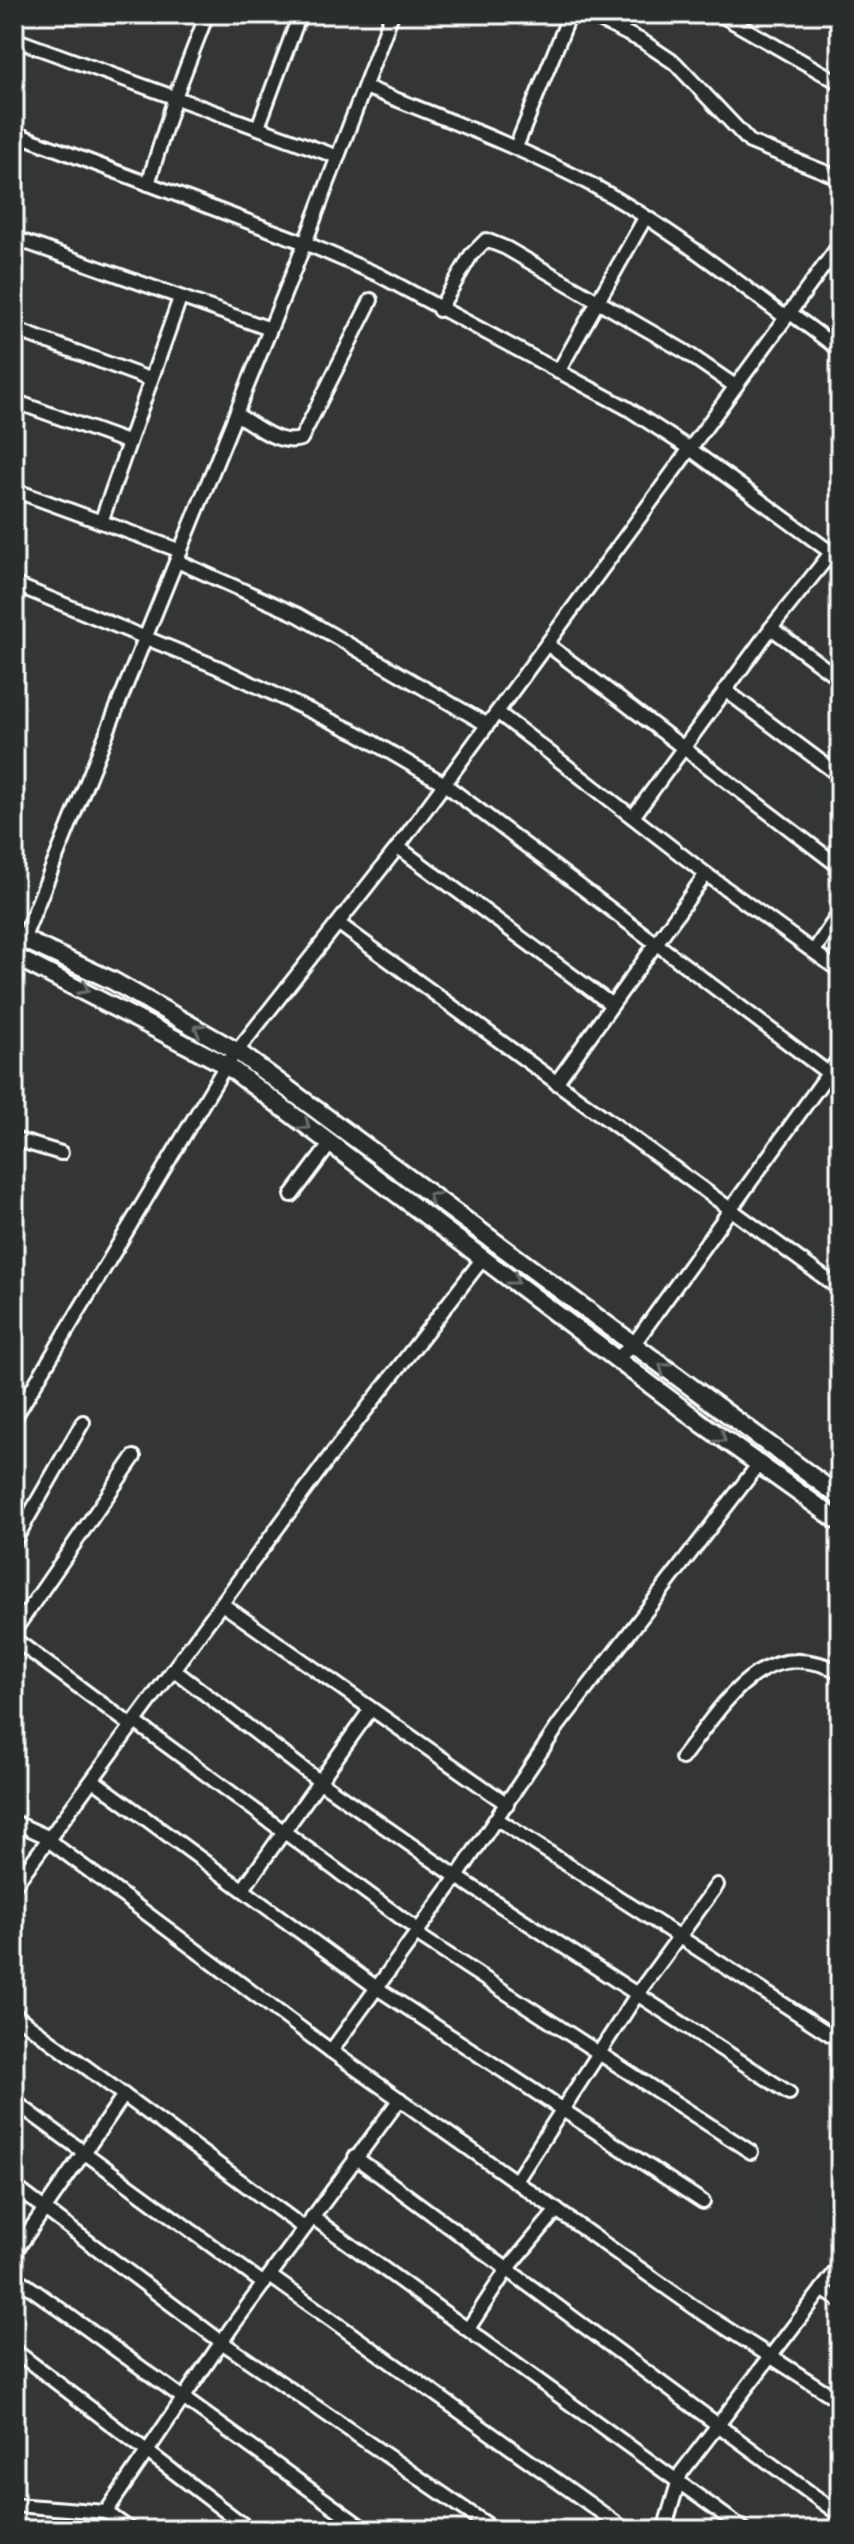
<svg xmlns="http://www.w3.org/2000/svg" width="854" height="2544" font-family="'Indie Flower',sans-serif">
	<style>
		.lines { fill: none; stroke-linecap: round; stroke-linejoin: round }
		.minor-casing { stroke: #fff; stroke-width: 18 }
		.major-casing { stroke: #fff; stroke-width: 22 }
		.minor { stroke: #2a2d2e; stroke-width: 12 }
		.major { stroke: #2a2d2e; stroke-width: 16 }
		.oneway { stroke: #6a6c6d }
	</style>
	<rect width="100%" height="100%" fill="#333536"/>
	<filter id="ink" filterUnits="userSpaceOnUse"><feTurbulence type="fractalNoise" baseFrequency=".0125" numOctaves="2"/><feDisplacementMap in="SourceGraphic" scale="16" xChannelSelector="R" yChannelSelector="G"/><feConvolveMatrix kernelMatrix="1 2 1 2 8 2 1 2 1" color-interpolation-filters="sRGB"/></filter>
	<g filter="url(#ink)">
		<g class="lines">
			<g class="minor-casing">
				<g id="minor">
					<path d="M587,14L642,41L675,63L750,142L840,178"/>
					<path d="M719,14L840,83"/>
					<path d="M14,39L338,157"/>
					<path d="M365,87C442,118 521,147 594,186C662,223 723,271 785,317"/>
					<path d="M258,127L300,14"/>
					<path d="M14,133L305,243L379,275L627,408L690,449L840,559"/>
					<path d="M516,147L570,14"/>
					<path d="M148,184L175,97L207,14"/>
					<path d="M14,238L270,329"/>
					<path d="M439,310L471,255L486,240L506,248L684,351L735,386"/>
					<path d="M789,312L840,350"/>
					<path d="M14,329L149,379"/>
					<path d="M558,372L645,218"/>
					<path d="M14,401L127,442"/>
					<path d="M236,414C255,425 278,446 301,439L371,300"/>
					<path d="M14,490L181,551"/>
					<path d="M101,522L180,298"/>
					<path d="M177,561L298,615L486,724"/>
					<path d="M14,584L217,667L357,733L443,783L840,1082"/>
					<path d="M771,628L840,679"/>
					<path d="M547,644L840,867"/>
					<path d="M725,690L840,776"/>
					<path d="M497,712L706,874L840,971"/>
					<path d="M633,817L771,628L831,553"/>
					<path d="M398,847L612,1005"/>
					<path d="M339,924L840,1289"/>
					<path d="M814,951L840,912"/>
					<path d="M14,962L305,243L392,14"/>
					<path d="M556,1083L706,874"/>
					<path d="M14,1139L61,1153"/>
					<path d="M292,1195L331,1143"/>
					<path d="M616,1359L633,1345L840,1057"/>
					<path d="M14,1419L226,1065L398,847L840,244"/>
					<path d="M14,1542L83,1422"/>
					<path d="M222,1604L507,1804"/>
					<path d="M14,1631L134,1457"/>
					<path d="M14,1639L132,1726"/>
					<path d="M174,1670L319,1781L457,1877L789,2093"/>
					<path d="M135,1722L419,1931"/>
					<path d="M682,1758C724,1704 762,1633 840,1672"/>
					<path d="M93,1780L377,1988L703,2202"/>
					<path d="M497,1819L831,2035"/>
					<path d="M14,1822L50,1838"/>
					<path d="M48,1840L331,2051L701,2312L840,2401"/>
					<path d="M14,1886L328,1459L484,1257"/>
					<path d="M243,1889L371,1709"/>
					<path d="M416,1934L751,2152"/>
					<path d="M14,2014L304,2228"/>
					<path d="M331,2051L457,1877L558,1726L758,1465"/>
					<path d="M14,2101L264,2284"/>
					<path d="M355,2157L840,2515"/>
					<path d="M516,2181L638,1993L717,1885"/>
					<path d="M14,2186L223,2343L495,2530"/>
					<path d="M312,2217L745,2530"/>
					<path d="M14,2253L124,2095"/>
					<path d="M14,2276L366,2530"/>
					<path d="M270,2276L626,2530"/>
					<path d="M822,2289L840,2301"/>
					<path d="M468,2329L506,2271L557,2210"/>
					<path d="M14,2350L250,2530"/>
					<path d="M14,2505L106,2512L131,2530"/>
					<path d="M106,2512L231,2328L400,2099"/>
					<path d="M664,2530L681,2473L840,2266"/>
				</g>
			</g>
			<g class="major-casing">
				<g id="major">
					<path d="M14,935L113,981L238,1052L840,1497"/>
					<path d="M14,956L226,1065L704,1425L840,1522"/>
				</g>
			</g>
			<use href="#minor" class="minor"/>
			<use href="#major" class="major"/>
		</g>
		<defs><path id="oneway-chevron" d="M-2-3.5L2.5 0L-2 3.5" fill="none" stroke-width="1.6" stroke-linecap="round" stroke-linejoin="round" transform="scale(2)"/></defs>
		<g class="oneway">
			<use href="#oneway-chevron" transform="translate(84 989) rotate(27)"/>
			<use href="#oneway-chevron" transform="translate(199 1029) rotate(-151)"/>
			<use href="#oneway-chevron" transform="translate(305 1125) rotate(37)"/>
			<use href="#oneway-chevron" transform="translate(433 1197) rotate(-143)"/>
			<use href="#oneway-chevron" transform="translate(514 1280) rotate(37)"/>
			<use href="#oneway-chevron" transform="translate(664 1368) rotate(-143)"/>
			<use href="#oneway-chevron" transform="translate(721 1438) rotate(36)"/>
		</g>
	</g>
	<rect width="854" height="2544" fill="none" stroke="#2a2d2e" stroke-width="48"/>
	<rect x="24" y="24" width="806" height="2496" fill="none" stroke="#fff" stroke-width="3" filter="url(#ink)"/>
</svg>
